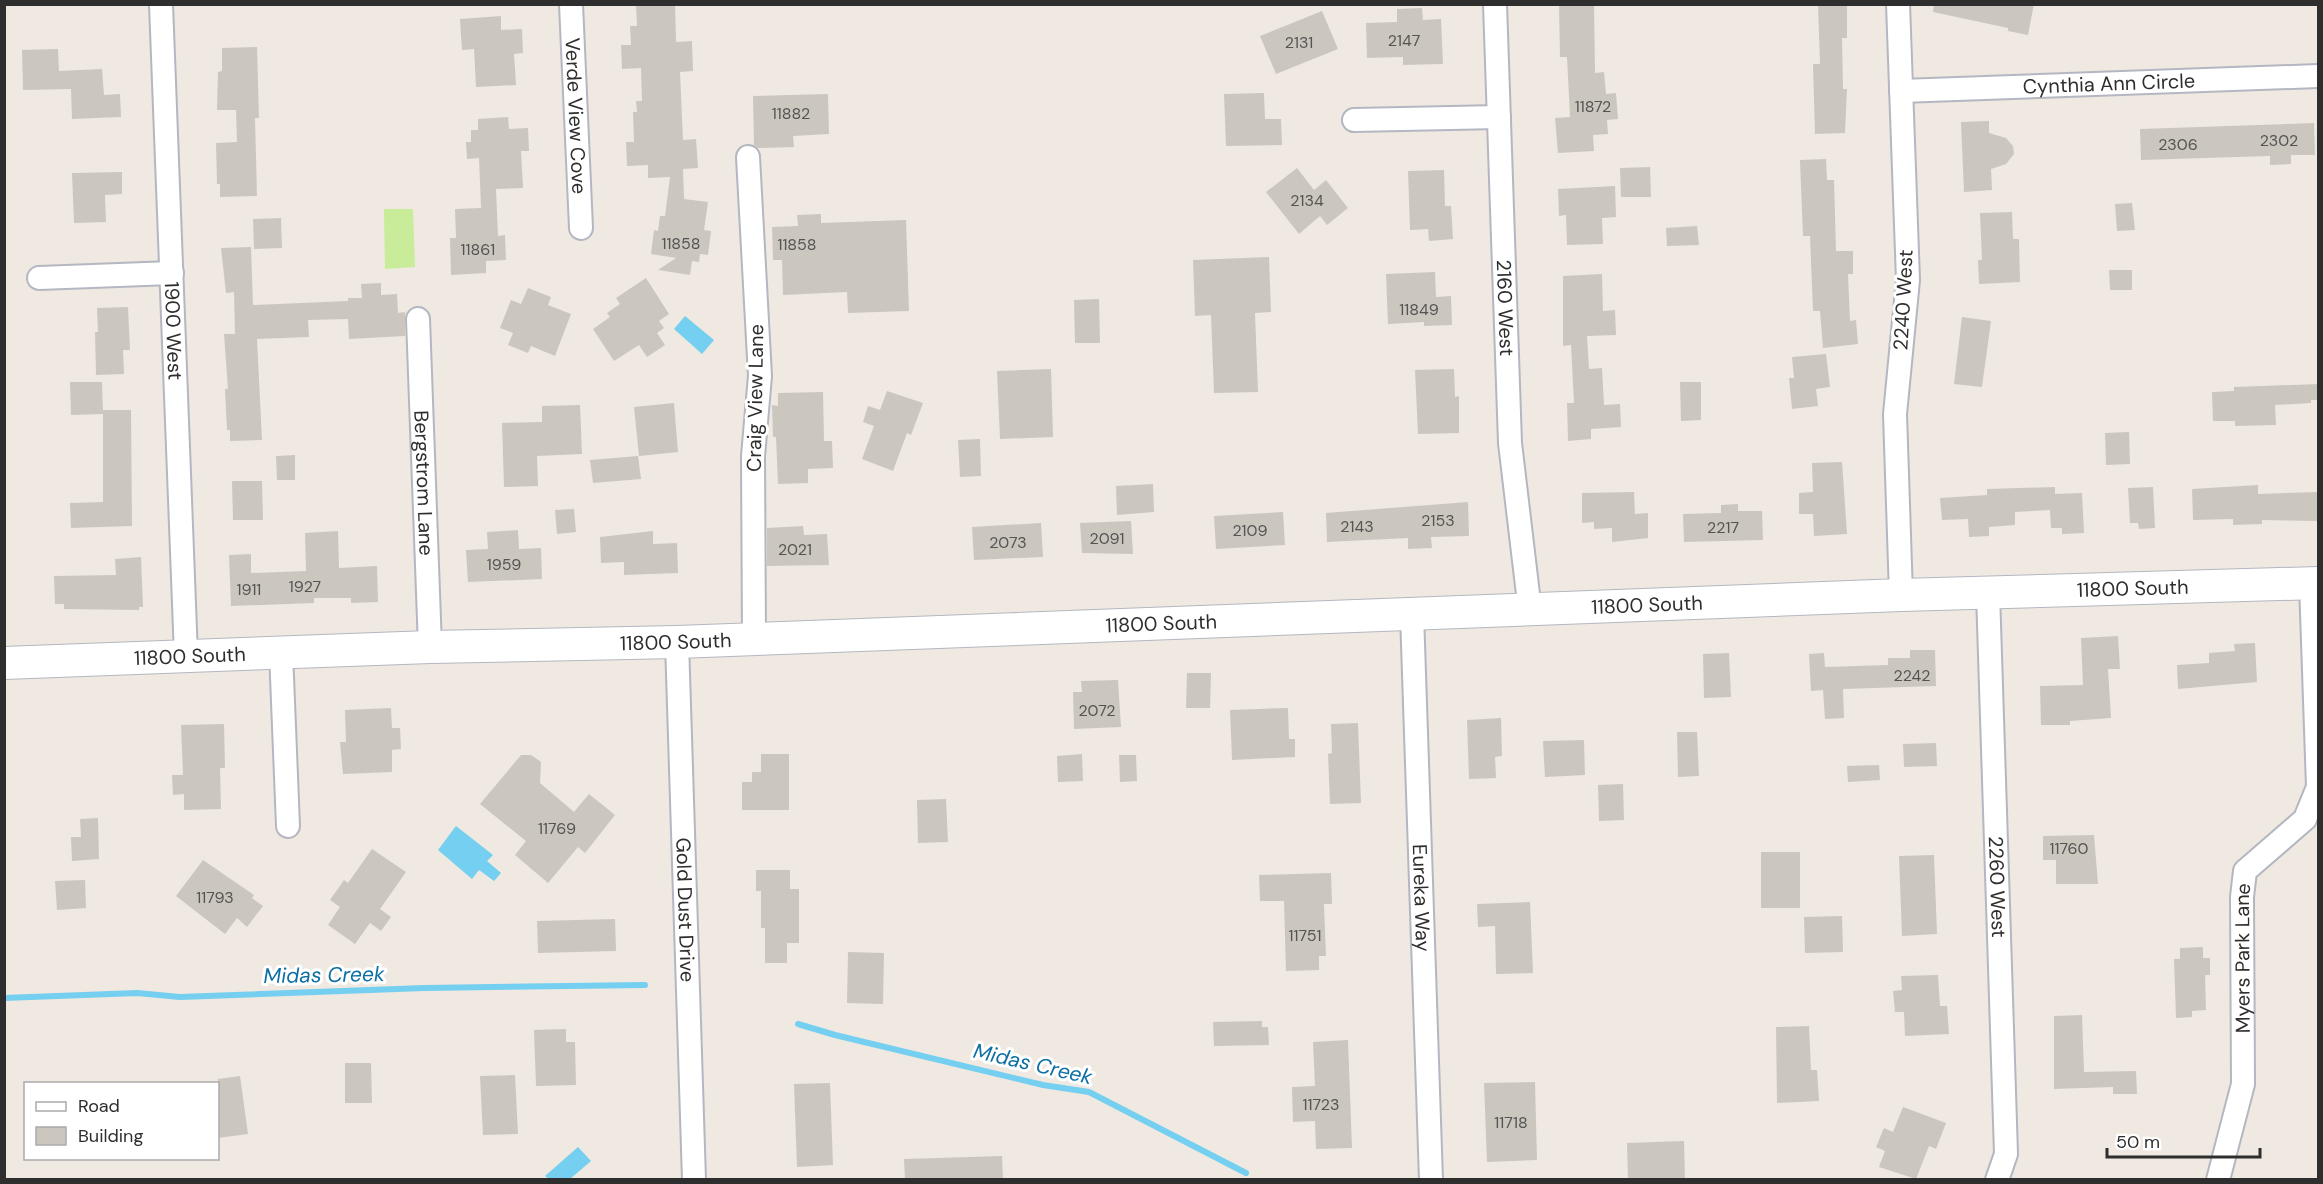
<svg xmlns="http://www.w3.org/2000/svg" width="2323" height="1184" font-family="'DM Sans',sans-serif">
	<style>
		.pitch { fill: #c9ec9a }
		.water { fill: #75cff0 }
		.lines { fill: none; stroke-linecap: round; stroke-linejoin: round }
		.stream { stroke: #75cff0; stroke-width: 6 }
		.building { fill: #cbc7bf }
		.minor-casing { stroke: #b4b7c1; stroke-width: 26 }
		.secondary-casing { stroke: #b4b7c1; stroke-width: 34 }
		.minor { stroke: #fff; stroke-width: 22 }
		.secondary { stroke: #fff; stroke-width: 32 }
		.labels { text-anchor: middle; stroke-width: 6; stroke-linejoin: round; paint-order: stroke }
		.number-label { font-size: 16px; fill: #555452 }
		.street-label { font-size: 20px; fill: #2e2e2e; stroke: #fff }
		.water-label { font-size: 21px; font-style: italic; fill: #0d6fa3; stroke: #fff }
	</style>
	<rect width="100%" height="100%" fill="#efe9e1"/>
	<path class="pitch" d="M384,209H413L415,267L385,269Z"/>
	<g class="water">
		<path d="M685,316L714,340L702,354L674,329Z"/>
		<path d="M456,826L493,855L487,861L501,873L494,881L479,870L472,879L438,850Z"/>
		<path d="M578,1147L591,1161L570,1179H549L545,1176Z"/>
	</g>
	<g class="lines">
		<g class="stream">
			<path d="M4,998L137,993L180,997L424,988L645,985"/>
			<path d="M798,1024L835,1035L1043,1085L1089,1092L1246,1173"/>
		</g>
	</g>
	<g class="building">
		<path d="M675,4L676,42L692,41L693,71L680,72L683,140L696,139L698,168L683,169L684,199L708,202L704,230L711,231L708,255L700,254L699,262L692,261L690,275L658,270L676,258L651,254L654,230L658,231L660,216H665L670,177L648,178V165L627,166L626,142H634L633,112H637L636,101H642L641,68L622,69L621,45H631L630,26H637L636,5Z"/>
		<path d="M1559,4H1594L1595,73L1604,72L1606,94L1616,93L1618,119L1607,120L1608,134L1593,135L1594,151L1558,153L1555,118L1570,117L1567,57H1560Z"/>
		<path d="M1818,4H1847V38H1842L1843,89H1847L1845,133L1815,134L1813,64H1820Z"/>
		<path d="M1934,4H2034L2028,35L2008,31V28L1933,12Z"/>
		<path d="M1422,8L1423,20L1441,19L1443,64L1403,65V57L1367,58L1366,23L1397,22V9Z"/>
		<path d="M1322,11L1338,49L1276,74L1260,36Z"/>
		<path d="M501,16V30L522,29L523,53L514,54L516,85L476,87L474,49L462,50L460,19Z"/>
		<path d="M257,47L259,118H255L257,196L220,197V184H217L216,143L237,142L236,110H217L218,72L222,71V48Z"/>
		<path d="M58,49L59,71L102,69L104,95L120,94L121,117L72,119L71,89L23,90L22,50Z"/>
		<path d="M1264,93L1265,119H1281L1282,145L1226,146L1224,94Z"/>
		<path d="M828,94L829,134L793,136L794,147L758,148L754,145L753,96Z"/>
		<path d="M508,117L509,129L528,128L529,151H521L523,188L496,189L498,236L505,235L506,260L486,261V273L451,275L450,238H456L455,209L481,208L479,158L467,159L466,142H471V130H478V119Z"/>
		<path d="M1989,121V133L2006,138L2013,146L2014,154L2006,164L1991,169L1992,190L1964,192L1961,122Z"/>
		<path d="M2314,123L2315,155H2291V164L2270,165V156L2141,160L2140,129Z"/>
		<path d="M1826,159L1827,180H1834L1836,251H1853V274H1848L1850,321L1856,320L1858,344L1823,348L1820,311H1813L1810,236H1803L1800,160Z"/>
		<path d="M1650,167L1651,197H1621L1620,168Z"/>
		<path d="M1297,168L1314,190L1326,180L1348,208L1327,225L1320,216L1299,234L1266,192Z"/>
		<path d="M1444,170L1445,206H1451L1453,239L1429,241L1428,229L1410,230L1408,171Z"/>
		<path d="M122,172V194L105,195L106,222L74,223L72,173Z"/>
		<path d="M1615,186L1616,217L1602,218L1603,244L1567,245L1566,215L1559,216L1558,189Z"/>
		<path d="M2132,203L2135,230L2117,231L2115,204Z"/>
		<path d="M2012,212L2013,239H2019L2020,282L1979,284L1978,260H1982L1980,213Z"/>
		<path d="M821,214V223L906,220L909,311L848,313L847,292L783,295L782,260H773L772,227L798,226L797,215Z"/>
		<path d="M281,218L282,248L254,249L253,219Z"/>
		<path d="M1697,226L1699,245L1667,246L1666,228Z"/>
		<path d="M251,247L253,305L348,301V298H362L361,284L381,283V295L397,294L398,313L405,312V336L349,339L348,319L308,320L309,337L257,339L262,440L230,441V430H227L225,389H228L224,334H235L234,292L226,293L221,248Z"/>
		<path d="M1269,257L1271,312L1255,313L1258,392L1214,393L1211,315L1195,316L1193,260Z"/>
		<path d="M2109,270H2132V290H2110Z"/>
		<path d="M1435,272L1436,297L1451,296L1452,325L1424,326V322L1388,324L1386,274Z"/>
		<path d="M1602,274L1603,311L1615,310L1616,335L1587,336L1589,369L1602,368L1604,405L1620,404L1621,427L1591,429V439L1568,441L1567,403H1574L1571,345L1563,346V276Z"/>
		<path d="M646,278L669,314L659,321L664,328L657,333L665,345L647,357L639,345L614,361L593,329L610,317L607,313L620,304L616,298Z"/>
		<path d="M528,288L551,297L548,305L571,314L555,356L531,346L528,353L508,345L513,333L500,328L511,300L521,304Z"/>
		<path d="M1099,299L1100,343H1075L1074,300Z"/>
		<path d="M128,307L130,350H123L124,374L96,375L95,332H98L97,308Z"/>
		<path d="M1962,317L1991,321L1982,387L1954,384Z"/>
		<path d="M1826,354L1830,387L1816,389L1818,406L1792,409L1789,378H1794L1792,357Z"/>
		<path d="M1051,369L1053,437L1000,439L997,371Z"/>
		<path d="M1454,369L1455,397L1459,396V433L1418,434L1415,370Z"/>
		<path d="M70,382H102L103,414L71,415Z"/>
		<path d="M1680,382H1701V420L1681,421Z"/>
		<path d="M2319,384V400H2311V403L2275,405L2276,425L2235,426V421H2213L2212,392L2234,391V387Z"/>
		<path d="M887,391L923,403L911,435L907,433L893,471L862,459L874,426L863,422L868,406L880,410Z"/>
		<path d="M823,392L824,441H832L833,468L808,469V483L778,484L776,437H773L772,405L778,406V393Z"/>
		<path d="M674,403L678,452L639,456L634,407Z"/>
		<path d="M580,405L582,454L537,456L538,486L504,487L502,423L542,422V406Z"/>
		<path d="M103,410H131L132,526L71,528L70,503L103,502Z"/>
		<path d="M2129,432L2130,464L2106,465L2105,433Z"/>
		<path d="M980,439L981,476L960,477L958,440Z"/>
		<path d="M295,455V480H277L276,456Z"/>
		<path d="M638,456L641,479L593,483L590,460Z"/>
		<path d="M1842,462L1847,534L1814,536L1813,514H1799V493L1813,492L1812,463Z"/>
		<path d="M232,481H262L263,520H233Z"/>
		<path d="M1153,484L1154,512L1117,515L1116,486Z"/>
		<path d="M2258,485V494L2319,492V521L2262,520V524L2233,525V519L2193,520L2192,489Z"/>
		<path d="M2055,487V494L2082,493L2084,533L2062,534V528H2051L2050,510L2015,512V525L1989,527V536L1969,537L1968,519L1942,520L1940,498L1987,495V489Z"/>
		<path d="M2153,487L2155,528L2139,529L2138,523H2130L2128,488Z"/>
		<path d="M1634,492L1635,514L1648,513V538L1612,542V528L1594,529V522L1582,523V493Z"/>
		<path d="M1468,502L1469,536L1431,537L1432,548L1408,549V538L1327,542L1326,513Z"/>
		<path d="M1738,504V511H1762L1763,540L1684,542L1683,514L1721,513V505Z"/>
		<path d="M574,509L576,532L557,534L555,510Z"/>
		<path d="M1283,512L1285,545L1216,549L1214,516Z"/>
		<path d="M1131,521L1133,554L1082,553L1080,523Z"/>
		<path d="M1041,523L1043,557L974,560L972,527Z"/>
		<path d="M803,526L804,535L827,534L829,565L767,566V528Z"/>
		<path d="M518,530L519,549L541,548L542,579L468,582L466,550L488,549L487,532Z"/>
		<path d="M338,531L339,568L377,566L378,602L351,603V598H314V603L231,606L229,555L251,554V573L306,571L305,533Z"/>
		<path d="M653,531V544L677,543L678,573L624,575V562L601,563L600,537Z"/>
		<path d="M141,557L143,607H139V610L64,609V604H55L54,576L116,575L115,559Z"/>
		<path d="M2118,636L2120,669H2108L2111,718L2070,721V725H2041L2040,686L2083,685L2081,638Z"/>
		<path d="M2255,643L2257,682L2178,689L2177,665L2209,663V653L2235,651L2234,644Z"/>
		<path d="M1910,650H1935L1936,686L1843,689L1844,718L1825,719L1823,690L1811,691L1809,654L1824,653L1825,667L1888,665V658H1910Z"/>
		<path d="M1729,653L1731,697L1704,698L1703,654Z"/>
		<path d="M1187,673H1211L1210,708H1186Z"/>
		<path d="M1118,680L1121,727L1074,729L1073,692H1082L1081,681Z"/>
		<path d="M391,708L392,728H400L401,749L392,750V772L343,774L340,742H346L345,710Z"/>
		<path d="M1288,708L1289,739H1295V757L1232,760L1230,710Z"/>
		<path d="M1501,718L1502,756L1495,757L1496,778L1469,779L1467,720Z"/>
		<path d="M1358,723L1361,803L1330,804L1328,754L1332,753L1331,724Z"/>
		<path d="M224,724L225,768H220L221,809L184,810V794L173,795L172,775H183L181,725Z"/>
		<path d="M1677,732H1697L1699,776L1678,777Z"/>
		<path d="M1584,740L1585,775L1545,777L1543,741Z"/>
		<path d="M1936,743L1937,766L1904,767L1903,744Z"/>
		<path d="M761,754H789V810H742V782H752V772H761Z"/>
		<path d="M1082,754L1083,781L1058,782L1057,756Z"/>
		<path d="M521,755H531L541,762L540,783L574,812L589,794L615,815L585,853L578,847L548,883L515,855L526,841L480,804Z"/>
		<path d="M1119,755H1136L1137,781L1120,782Z"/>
		<path d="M1879,765L1880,780L1848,782L1847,766Z"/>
		<path d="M1623,784L1624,820L1599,821L1598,785Z"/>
		<path d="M946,799L948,842L918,843L917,800Z"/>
		<path d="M98,818L99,859L72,861L71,837H81L80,819Z"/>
		<path d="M2094,835L2098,884H2056V860H2043V836Z"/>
		<path d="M372,849L406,872L380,909L391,917L381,931L370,923L355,944L328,925L340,907L330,900L344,880L348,883Z"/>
		<rect x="1761" y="852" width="39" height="56"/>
		<path d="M1934,855L1937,934L1902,936L1899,856Z"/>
		<path d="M203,860L254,895L252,898L263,906L247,927L237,918L225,934L176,896Z"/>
		<path d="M756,870H790V889H799V943H787V963H765V928H761V891H756Z"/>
		<path d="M1331,873L1332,904H1324L1326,956H1319V970L1286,971L1284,901H1260L1259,875Z"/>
		<path d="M85,880L86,908L57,910L55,881Z"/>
		<path d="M1530,902L1533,973L1496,974L1495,926L1478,927L1477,904Z"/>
		<path d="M1842,916L1843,952L1805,953L1804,917Z"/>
		<path d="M615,919L616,951L538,953L537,921Z"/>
		<path d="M2203,947V958H2210V975H2205L2206,1010L2192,1011V1017L2176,1018L2174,959H2180V948Z"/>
		<path d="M848,952L884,953L883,1004L847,1003Z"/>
		<path d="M1938,975L1940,1006H1947L1949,1034L1905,1036L1904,1012H1895L1893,991L1902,990L1901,976Z"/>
		<path d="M2082,1015L2084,1072L2136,1071L2137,1094H2113V1087L2054,1089V1016Z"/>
		<path d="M1262,1021V1027H1268L1269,1045L1214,1046L1213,1022Z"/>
		<path d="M1809,1026L1811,1070H1817L1819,1101L1777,1103L1776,1027Z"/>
		<path d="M566,1029V1042H575L576,1085L536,1086L534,1030Z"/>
		<path d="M1348,1040L1352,1148L1316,1149L1315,1121L1293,1122L1292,1087L1315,1086L1313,1042Z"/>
		<path d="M345,1063H371L372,1103H345Z"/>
		<path d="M515,1075L518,1134L483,1135L480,1076Z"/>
		<path d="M240,1076L248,1134L218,1138V1079Z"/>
		<path d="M1535,1082L1537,1160L1487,1162L1484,1083Z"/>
		<path d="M830,1083L833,1165L797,1167L794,1084Z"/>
		<path d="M1903,1107L1946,1123L1936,1149L1929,1146L1916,1179L1879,1167L1885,1151L1876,1147L1884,1128L1893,1132Z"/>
		<path d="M1684,1141L1685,1179H1628L1627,1143Z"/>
		<path d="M1002,1156L1003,1179H905L904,1159Z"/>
	</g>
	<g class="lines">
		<g class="minor-casing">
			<g id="minor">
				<path id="s1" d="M161,4L186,656"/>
				<path id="s2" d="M571,4L581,228"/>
				<path id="s3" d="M1495,4L1510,443L1530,611"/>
				<path d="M1898,4L1908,280L1895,414L1901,595"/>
				<path id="s4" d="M1901,91L2318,76"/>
				<path d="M1354,120L1499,117"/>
				<path d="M748,157L760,376L753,456L754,639"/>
				<path d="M39,278L172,273"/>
				<path id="s5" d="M418,319L430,647"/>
				<path id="s6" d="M1988,593L2006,1154L1997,1180"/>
				<path id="s7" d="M1412,614L1431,1180"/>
				<path id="s8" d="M677,642L694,1180"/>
				<path d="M281,652L288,826"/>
				<path id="s9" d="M2218,1180L2243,1084L2242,897L2245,871L2305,819L2318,787L2311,583"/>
			</g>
		</g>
		<g class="secondary-casing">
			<g id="secondary">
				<path id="s10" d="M4,663L430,647L677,642L1901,595L2318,583"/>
			</g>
		</g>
		<use href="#minor" class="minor"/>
		<use href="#secondary" class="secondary"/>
	</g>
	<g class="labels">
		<g class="number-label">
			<text x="1404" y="46">2147</text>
			<text x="1299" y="48">2131</text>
			<text x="1593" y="112">11872</text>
			<text x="791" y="119">11882</text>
			<text x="2279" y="146">2302</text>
			<text x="2178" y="150">2306</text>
			<text x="1307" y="206">2134</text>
			<text x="681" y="249">11858</text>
			<text x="797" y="250">11858</text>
			<text x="478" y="255">11861</text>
			<text x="1419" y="315">11849</text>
			<text x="1438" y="526">2153</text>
			<text x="1357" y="532">2143</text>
			<text x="1723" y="533">2217</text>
			<text x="1250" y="536">2109</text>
			<text x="1107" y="544">2091</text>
			<text x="1008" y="548">2073</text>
			<text x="795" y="555">2021</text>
			<text x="504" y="570">1959</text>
			<text x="305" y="592">1927</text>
			<text x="249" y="595">1911</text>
			<text x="1912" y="681">2242</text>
			<text x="1097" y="716">2072</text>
			<text x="557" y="834">11769</text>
			<text x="2069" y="854">11760</text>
			<text x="215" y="903">11793</text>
			<text x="1305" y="941">11751</text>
			<text x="1321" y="1110">11723</text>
			<text x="1511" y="1128">11718</text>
		</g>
		<g class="street-label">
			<text dy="7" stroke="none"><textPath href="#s4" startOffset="208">Cynthia Ann Circle</textPath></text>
			<text dy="7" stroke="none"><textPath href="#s2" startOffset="112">Verde View Cove</textPath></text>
			<text transform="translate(1903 300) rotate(-87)" y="7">2240 West</text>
			<text dy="7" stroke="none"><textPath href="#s3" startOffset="304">2160 West</textPath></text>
			<text dy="7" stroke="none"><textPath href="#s1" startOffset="327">1900 West</textPath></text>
			<text transform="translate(755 398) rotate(-89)" y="7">Craig View Lane</text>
			<text dy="7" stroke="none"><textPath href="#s5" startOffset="164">Bergstrom Lane</textPath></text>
			<text dy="7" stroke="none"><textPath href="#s10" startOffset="2130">11800 South</textPath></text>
			<text dy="7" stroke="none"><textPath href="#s10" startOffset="1644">11800 South</textPath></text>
			<text dy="7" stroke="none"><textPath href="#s10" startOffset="1158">11800 South</textPath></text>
			<text dy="7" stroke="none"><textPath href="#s10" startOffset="672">11800 South</textPath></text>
			<text dy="7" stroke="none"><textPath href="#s10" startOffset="186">11800 South</textPath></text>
			<text dy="7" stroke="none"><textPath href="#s6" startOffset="294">2260 West</textPath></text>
			<text dy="7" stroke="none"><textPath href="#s7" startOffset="284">Eureka Way</textPath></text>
			<text dy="7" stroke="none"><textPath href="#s8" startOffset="268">Gold Dust Drive</textPath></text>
			<text dy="7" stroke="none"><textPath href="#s9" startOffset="225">Myers Park Lane</textPath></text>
		</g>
		<g class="water-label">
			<text transform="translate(324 975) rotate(-1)" y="7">Midas Creek</text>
			<text transform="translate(1033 1064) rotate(13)" y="7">Midas Creek</text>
		</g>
	</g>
	<rect width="2323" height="1184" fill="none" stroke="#2e2e2e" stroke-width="12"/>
	<rect x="24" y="1082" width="195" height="78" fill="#ffffff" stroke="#ababab" stroke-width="1.5"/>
	<rect x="36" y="1102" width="30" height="9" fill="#ffffff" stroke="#ababab" stroke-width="1.5"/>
	<text x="78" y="1112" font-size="18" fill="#2e2e2e">Road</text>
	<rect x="36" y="1127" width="30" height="18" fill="#cbc7bf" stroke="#ababab" stroke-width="1.5"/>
	<text x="78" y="1142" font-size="18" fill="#2e2e2e">Building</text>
	<path d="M2107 1148v9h153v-9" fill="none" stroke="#2e2e2e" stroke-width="3"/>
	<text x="2116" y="1148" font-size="18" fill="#2e2e2e" stroke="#ffffff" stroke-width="4.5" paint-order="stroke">50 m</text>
</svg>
